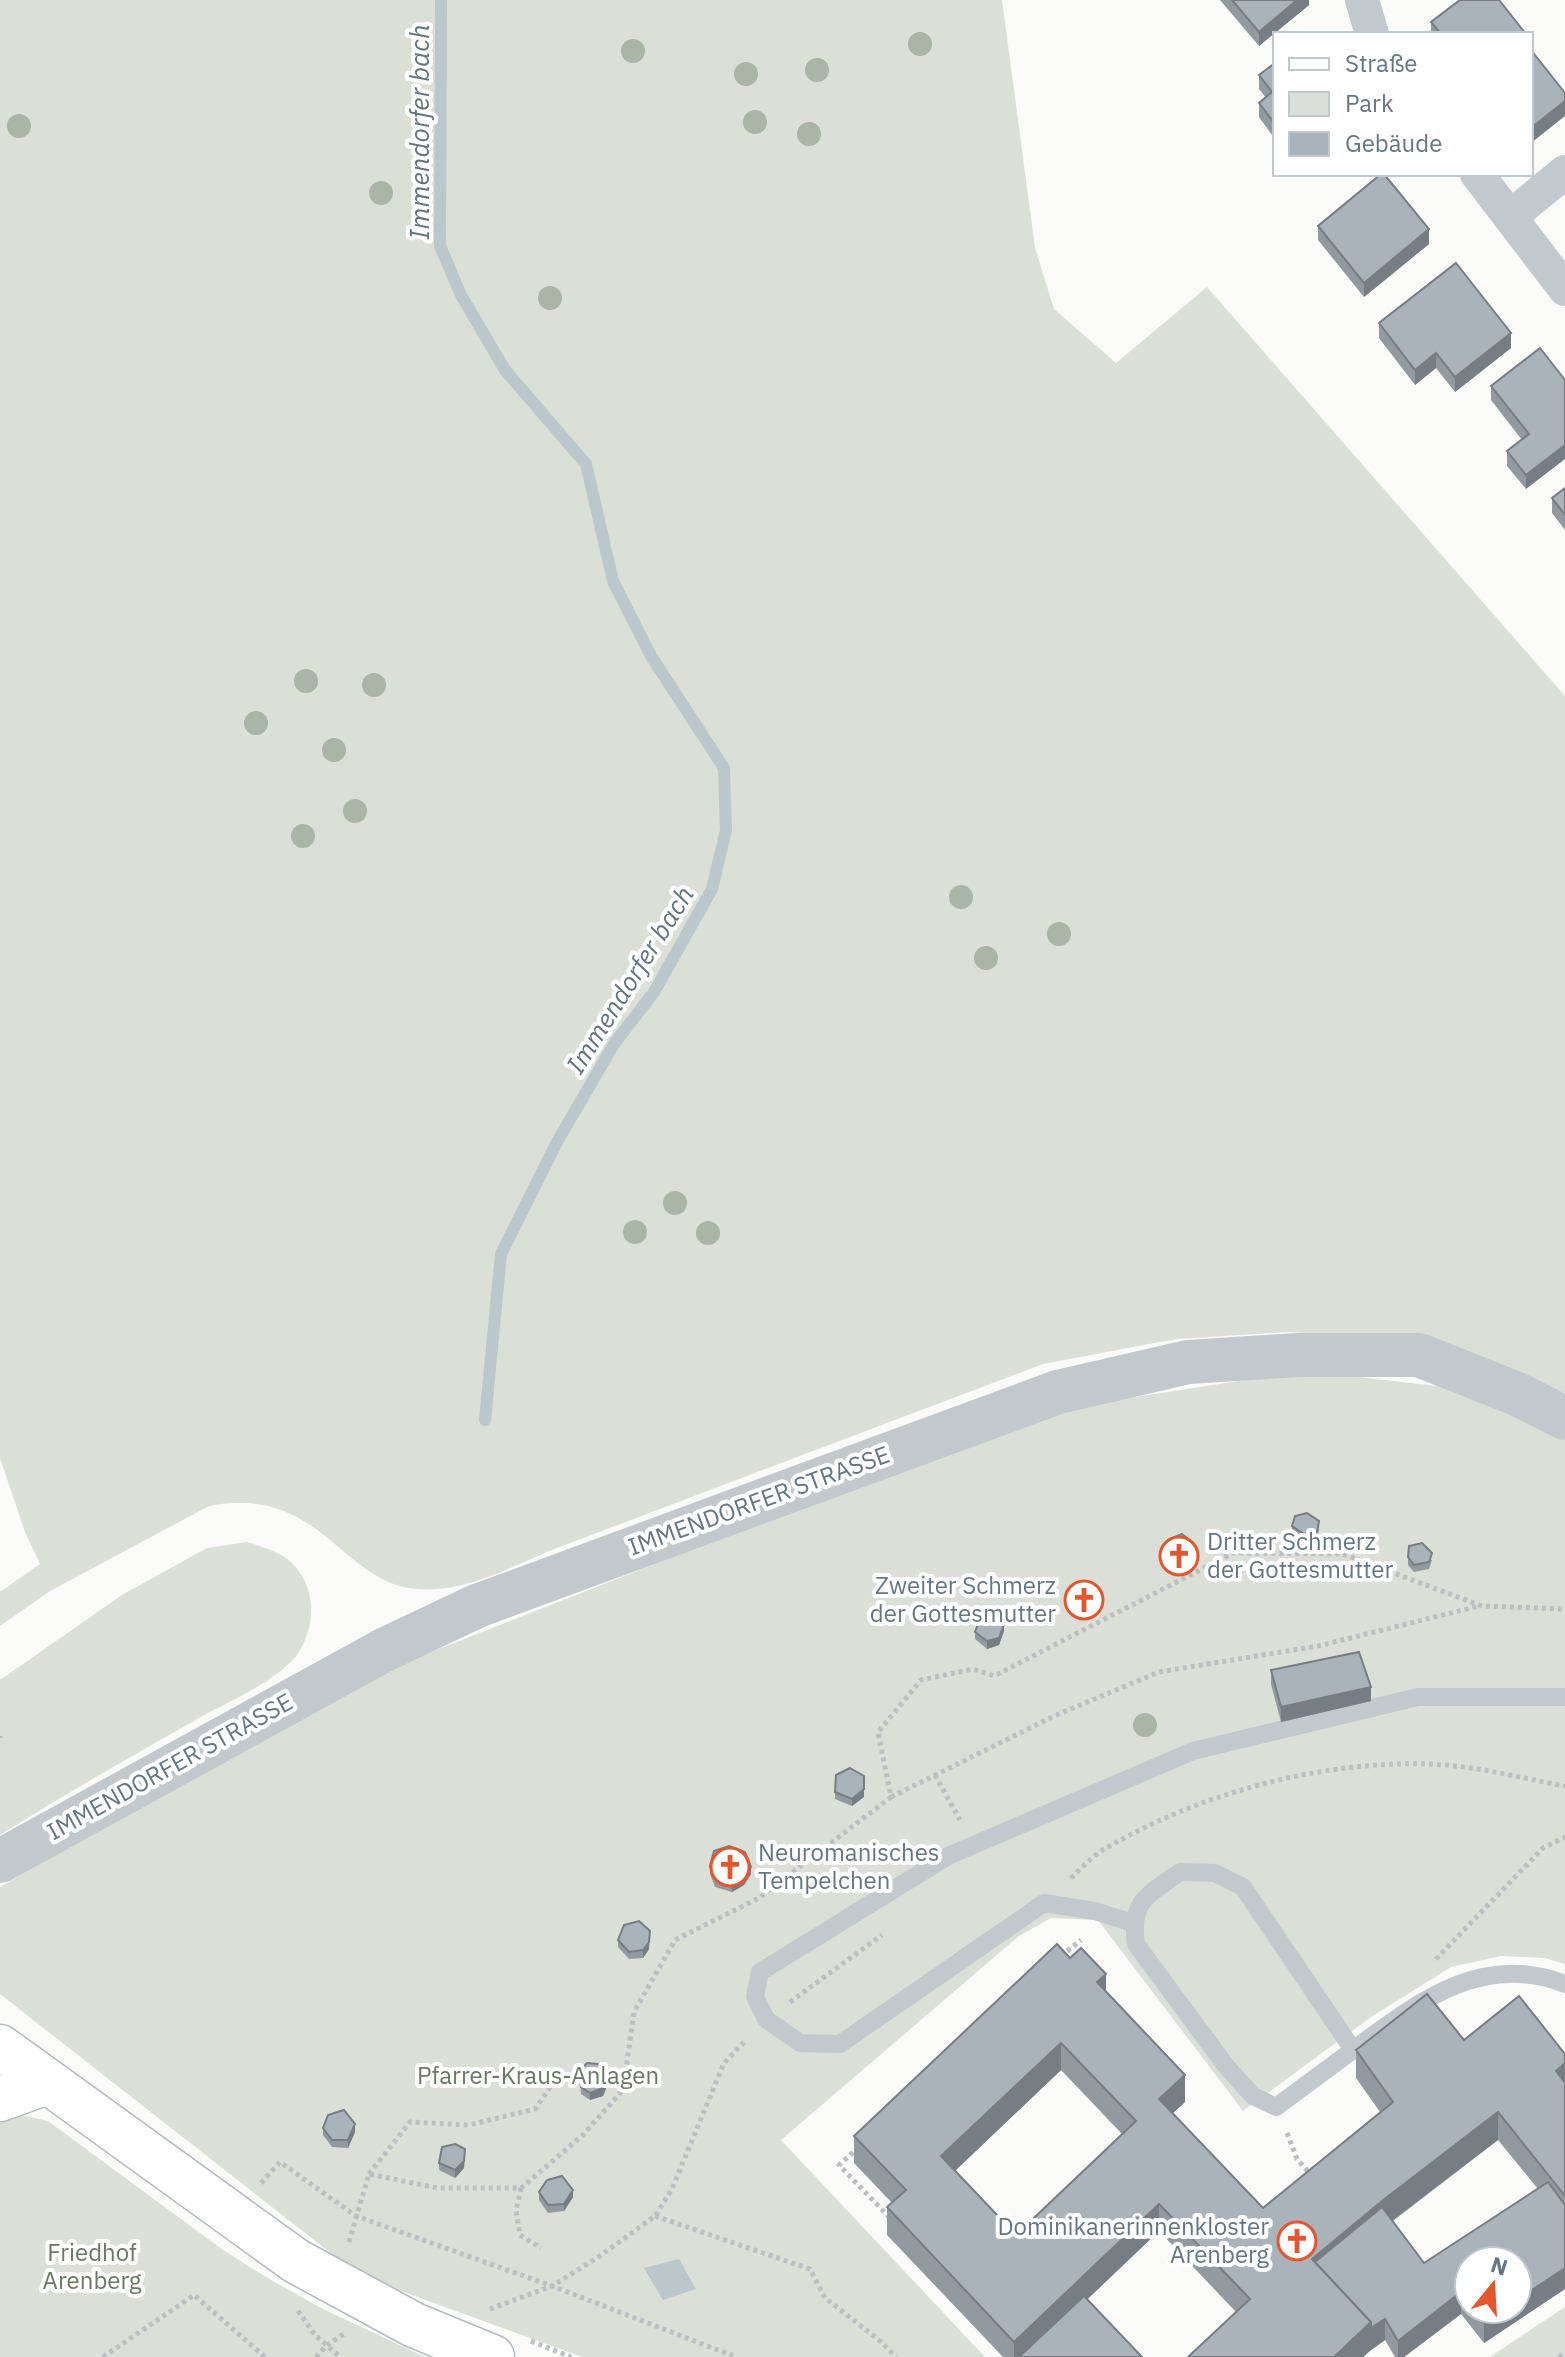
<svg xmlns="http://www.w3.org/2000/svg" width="1565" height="2357" font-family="'IBM Plex Sans',sans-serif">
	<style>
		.green { fill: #dadfd7 }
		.water { fill: #bbc7cb }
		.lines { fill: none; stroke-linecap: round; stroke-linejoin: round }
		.stream { stroke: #bbc7cb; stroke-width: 12 }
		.secondary-casing { stroke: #b3babf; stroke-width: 47 }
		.path { stroke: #bbbfc2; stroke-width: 5; stroke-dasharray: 4 4; stroke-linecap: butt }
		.service { stroke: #c3c8cc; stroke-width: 18 }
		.minor { stroke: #c3c8cc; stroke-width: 34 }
		.tertiary { stroke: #c3c8cc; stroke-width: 44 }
		.secondary { stroke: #fff; stroke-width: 44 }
		.tree { fill: #aab4a7 }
		.wall { fill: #929a9f; fill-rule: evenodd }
		.shaded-wall { fill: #777d82 }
		.building { fill: #aab3b9; stroke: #777d82; stroke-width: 2; fill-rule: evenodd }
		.labels { text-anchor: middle; stroke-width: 8; stroke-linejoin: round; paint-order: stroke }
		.street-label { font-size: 24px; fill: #657683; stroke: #fff }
		.poi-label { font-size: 24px; fill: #657683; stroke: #fff; text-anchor: start }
		.park-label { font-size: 24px; fill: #687a64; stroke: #fff }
		.water-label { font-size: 26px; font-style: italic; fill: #60757c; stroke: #fff }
	</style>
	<rect width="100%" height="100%" fill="#fafaf8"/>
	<g class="green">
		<path d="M0,0H1002L1035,248L1054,309L1116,363L1207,287L1565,696V1396L1378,1337L1288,1332L1176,1339L1043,1364L549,1551C505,1570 454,1598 404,1587C380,1582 360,1565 342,1550C300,1513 265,1495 209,1506L50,1591L0,1626V1592L40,1564L25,1532L0,1458Z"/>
		<path d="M1304,1371L1446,1387L1565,1434V1964L1545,1958L1501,1956L1451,1967L1371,2017L1243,2111L1098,1920L1051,1918L1019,1936L781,2140L985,2357H582L360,2276L0,1994V1887L180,1779L416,1658L1005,1426L1082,1405Z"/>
		<path d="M247,1542C260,1546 274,1550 286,1558C317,1581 318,1626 296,1656C275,1682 228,1702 199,1718C132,1756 65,1794 0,1835V1680L122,1595L207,1548Z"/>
		<path d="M12,2113L48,2121L223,2250L271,2280L323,2309L425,2357H0V2123Z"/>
		<path d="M1565,2307V2357H1490Z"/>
	</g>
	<path class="water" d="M679,2259L696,2289L663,2300L644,2268Z"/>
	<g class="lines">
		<path class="stream" d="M441,0L440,246L461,295L505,370L586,464L613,581L651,656L724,768L726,830L712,889L654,992L614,1044L557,1142L501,1254L485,1420"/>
		<g class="secondary-casing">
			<g id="secondary">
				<path d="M0,2047L296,2261L414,2325L492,2357"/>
				<path d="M0,2099L47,2082"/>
			</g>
		</g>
		<g class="path">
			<path d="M0,1736V1738"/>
			<path d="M935,1775L960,1820"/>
			<path d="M891,1797L1054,1716L1159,1672L1318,1646L1479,1606"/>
			<path d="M1071,1878C1082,1868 1094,1854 1108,1847C1201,1793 1320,1761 1427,1764C1473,1765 1520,1778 1565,1786"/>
			<path d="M1061,1956L1081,1940"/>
			<path d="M1436,1959L1543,1848L1565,1837"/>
			<path d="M790,2002L882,1935"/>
			<path d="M1287,2133L1297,2159L1312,2176"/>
			<path d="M859,2147L839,2165L891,2219"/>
			<path d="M369,2174L410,2122L469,2125L535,2109L556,2079"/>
			<path d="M261,2183L280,2162L356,2216L552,2286L736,2357"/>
			<path d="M521,2188L516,2211L520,2235L541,2248"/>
			<path d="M655,2216L810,2269L825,2298L879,2340L896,2357"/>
			<path d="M349,2242L369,2174L437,2188H521L583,2135L623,2090L634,2012L675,1940L759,1898L891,1797L878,1732L921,1680L973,1669L994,1676L1233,1553L1343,1554L1482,1606L1565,1609"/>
			<path d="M490,2309L552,2286L597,2258L655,2216L672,2189L724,2063L746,2040"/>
			<path d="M298,2311L315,2335L340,2357"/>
			<path d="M531,2341L571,2357"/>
			<path d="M103,2357L194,2295L265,2357"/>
			<path d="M316,2357L327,2345L344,2334"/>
			<path d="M1559,2357L1565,2353"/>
		</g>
		<g class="service">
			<path d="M1180,1872L1215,1873L1243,1887L1353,2050L1276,2107L1253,2096L1226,2066L1136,1944C1130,1900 1147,1896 1180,1872Z"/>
			<path d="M1133,1923L1095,1911L1044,1903L840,2044L800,2043L766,2019L755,1997L760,1972L948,1856L1193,1751L1418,1697H1565"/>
			<path d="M1353,2050C1417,2003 1482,1951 1565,1984"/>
		</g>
		<g class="minor">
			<path d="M1362,0L1372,34"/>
			<path d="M1477,174L1565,289"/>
			<path d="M1510,217L1565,172"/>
		</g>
		<path class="tertiary" d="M0,1861L384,1650L477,1606L1058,1392L1188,1362L1297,1355H1419L1517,1394L1565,1418"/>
		<use href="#secondary" class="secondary"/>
	</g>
	<g class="tree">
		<circle cx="920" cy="44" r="12"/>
		<circle cx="633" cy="51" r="12"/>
		<circle cx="817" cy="70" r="12"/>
		<circle cx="746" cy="74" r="12"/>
		<circle cx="755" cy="122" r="12"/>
		<circle cx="19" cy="126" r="12"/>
		<circle cx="809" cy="134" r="12"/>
		<circle cx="381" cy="193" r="12"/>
		<circle cx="550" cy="298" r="12"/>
		<circle cx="306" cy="681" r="12"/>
		<circle cx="374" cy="685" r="12"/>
		<circle cx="256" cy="723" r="12"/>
		<circle cx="334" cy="750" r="12"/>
		<circle cx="355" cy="811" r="12"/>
		<circle cx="303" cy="836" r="12"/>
		<circle cx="961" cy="897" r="12"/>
		<circle cx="1059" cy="934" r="12"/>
		<circle cx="986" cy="958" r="12"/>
		<circle cx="675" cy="1203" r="12"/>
		<circle cx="635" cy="1232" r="12"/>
		<circle cx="708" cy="1233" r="12"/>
		<circle cx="1145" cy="1725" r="12"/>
	</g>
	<g class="wall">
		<path d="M1220,0H1309V5L1259,46Z"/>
		<path d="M1431,22L1526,34H1431Z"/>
		<path d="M1275,63V139L1259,117V103L1266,98L1259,89V75Z"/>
		<path d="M1318,226L1429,244L1364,297L1318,240Z"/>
		<path d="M1379,323L1511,348L1455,392L1436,368L1415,385L1379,338Z"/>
		<path d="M1540,348L1526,489L1507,466V451L1522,440L1491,400V386Z"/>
		<path d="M1565,488V530L1552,513V498Z"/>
		<path d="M1292,1526L1319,1529L1317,1540L1304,1542L1292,1534Z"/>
		<path d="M1168,1540L1193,1550L1190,1564L1175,1569L1167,1562Z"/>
		<path d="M1408,1557L1432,1560L1429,1569L1414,1572L1408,1565Z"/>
		<path d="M1072,1587L1098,1605L1085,1614L1072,1608Z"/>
		<path d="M1004,1631L999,1645L987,1649L975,1639V1632Z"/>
		<path d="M1271,1670L1371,1701L1281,1722L1271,1684Z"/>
		<path d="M835,1792L864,1797L852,1806L835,1799Z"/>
		<path d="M710,1866L751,1874L744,1885L732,1892L715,1887L710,1874Z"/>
		<path d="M618,1940L649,1949L643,1958L629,1959L618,1947Z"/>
		<path d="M1106,1992L1185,2102L1173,2113L1263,2208L1380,2112L1356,2078V2050L1464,2040L1565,2054V2289L1484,2343L1461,2314L1404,2357H1395L1385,2340L1371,2350L1363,2357H1188L1236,2312L1159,2231L1087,2299L1142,2357H1003L887,2235V2207L892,2203L854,2163V2136ZM1061,2070L1122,2134L1016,2235L955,2171ZM1498,2140L1538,2189L1424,2263L1393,2221ZM1469,2261L1517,2309H1469Z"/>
		<path d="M579,2071L607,2086L603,2096L590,2100L581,2094Z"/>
		<path d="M323,2128L355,2132L348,2148L332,2147L323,2135Z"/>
		<path d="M465,2157L464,2168L455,2178L439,2170V2163Z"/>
		<path d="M539,2192L573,2197L564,2211L548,2213L539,2200Z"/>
	</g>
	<g class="shaded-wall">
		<path d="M1297,0H1309V5L1259,46V32Z"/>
		<path d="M1565,101V116L1531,143V128Z"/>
		<path d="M1429,229V244L1364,297V283Z"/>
		<path d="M1511,333V348L1455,392V377Z"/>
		<path d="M1436,353V368L1415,385V370Z"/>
		<path d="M1565,445V459L1526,489V475Z"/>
		<path d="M1193,1543V1550L1190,1564L1175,1569V1561Z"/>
		<path d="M1098,1598V1605L1085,1614V1606Z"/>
		<path d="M1004,1624V1631L999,1645L987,1649V1641Z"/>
		<path d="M1371,1687V1701L1281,1722V1707Z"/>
		<path d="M864,1789V1797L852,1806V1799Z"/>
		<path d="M751,1867V1874L744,1885L732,1892V1885Z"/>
		<path d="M650,1931L649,1949L643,1958V1950Z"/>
		<path d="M1106,1974V2001L1097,1982Z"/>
		<path d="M1061,2043V2070L941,2184V2156Z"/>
		<path d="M1565,2063V2091L1556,2071Z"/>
		<path d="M1185,2075V2102L1159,2126V2099Z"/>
		<path d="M607,2078V2086L603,2096L590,2100V2093Z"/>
		<path d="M1498,2112V2140L1382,2228L1323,2277L1312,2259L1382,2201Z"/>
		<path d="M355,2124V2132L348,2148V2140Z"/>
		<path d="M465,2149L464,2168L455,2178V2170Z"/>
		<path d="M573,2190V2197L564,2211V2204Z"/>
		<path d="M1159,2204V2231L1027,2357H1014V2342Z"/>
		<path d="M1565,2268V2289L1484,2343V2322L1503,2309H1517V2300Z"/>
		<path d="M1461,2292V2314L1404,2357H1398V2341Z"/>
		<path d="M1385,2319V2340L1371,2350L1363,2357H1334L1371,2322Z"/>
	</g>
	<g class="building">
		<path d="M1232,0H1297L1259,32Z"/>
		<path d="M1460,0H1499L1526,34H1441L1431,22Z"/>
		<path d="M1531,50L1565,93V101L1531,128Z"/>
		<path d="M1275,63V124L1259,103L1272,92L1259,75Z"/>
		<path d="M1381,174H1384L1429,229L1364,283L1318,226Z"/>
		<path d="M1456,263L1511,333L1455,377L1436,353L1415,370L1379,323Z"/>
		<path d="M1540,348L1565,380V445L1526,475L1507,451L1529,434L1491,386Z"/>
		<path d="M1565,488V515L1552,498Z"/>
		<path d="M1307,1513L1319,1521L1317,1533L1304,1534L1292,1526L1295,1516Z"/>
		<path d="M1182,1534L1193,1543L1190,1557L1175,1561L1167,1554L1168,1540Z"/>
		<path d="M1422,1543L1432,1553L1429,1562L1414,1565L1408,1557L1409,1546Z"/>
		<path d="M1082,1581L1096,1586L1098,1598L1085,1606L1072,1601V1587Z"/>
		<path d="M994,1615L1004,1624L999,1638L987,1641L975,1632L981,1617Z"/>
		<path d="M1359,1652L1371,1687L1281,1707L1271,1670Z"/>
		<path d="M850,1768L864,1776V1789L852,1799L835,1792L836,1775Z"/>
		<path d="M729,1846L745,1852L751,1867L744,1878L732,1885L715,1879L710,1866L714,1851Z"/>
		<path d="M639,1921L650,1931L649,1942L643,1950L629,1952L618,1940L624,1925Z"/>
		<path d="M1057,1944L1070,1958L1081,1948L1106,1974L1097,1982L1185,2075L1159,2099L1263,2208L1393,2102L1356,2050L1427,1994L1464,2040L1519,1996L1565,2054V2063L1556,2071L1565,2083V2196L1498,2112L1382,2201L1312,2259L1371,2322L1334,2357H1188L1250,2299L1159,2204L1014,2342L887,2207L906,2190L854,2136ZM1061,2043L1136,2121L1016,2235L941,2156Z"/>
		<path d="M587,2063L598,2064L607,2078L603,2088L590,2093L581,2087L579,2071Z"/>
		<path d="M344,2110L355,2124L348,2140H332L323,2128L328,2115Z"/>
		<path d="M455,2144L465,2149L464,2161L455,2170L439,2163L442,2147Z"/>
		<path d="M562,2176L573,2190L564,2204L548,2205L539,2192L547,2180Z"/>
		<path d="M1548,2182L1565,2205V2268L1517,2300V2261H1469V2302L1461,2292L1398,2341L1385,2319L1371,2328V2322L1315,2262L1382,2207L1424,2263Z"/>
		<path d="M1084,2296L1142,2357H1019Z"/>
		<path d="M1474,2309H1503L1484,2322Z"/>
	</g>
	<defs>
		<g id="church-ring" transform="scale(2)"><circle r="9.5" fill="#fff" stroke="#e4572e" stroke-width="1.5"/><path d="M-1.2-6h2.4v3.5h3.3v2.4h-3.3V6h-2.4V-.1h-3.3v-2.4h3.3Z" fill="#e4572e"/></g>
	</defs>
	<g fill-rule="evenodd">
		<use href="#church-ring" x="1179" y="1556"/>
		<use href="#church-ring" x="1084" y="1600"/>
		<use href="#church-ring" x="730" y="1867"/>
		<use href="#church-ring" x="1297" y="2241"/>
	</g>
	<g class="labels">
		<g class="street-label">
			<text transform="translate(759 1501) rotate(-20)" y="8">IMMENDORFER STRASSE</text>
			<text transform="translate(170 1767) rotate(-29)" y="8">IMMENDORFER STRASSE</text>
		</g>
		<g class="poi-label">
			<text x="1207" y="1550">Dritter Schmerz<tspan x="1207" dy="28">der Gottesmutter</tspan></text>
			<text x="1056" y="1594" text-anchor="end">Zweiter Schmerz<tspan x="1056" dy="28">der Gottesmutter</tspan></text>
			<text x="758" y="1861">Neuromanisches<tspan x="758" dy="28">Tempelchen</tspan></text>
			<text x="1269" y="2235" text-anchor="end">Dominikanerinnenkloster<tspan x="1269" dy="28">Arenberg</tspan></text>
		</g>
		<g class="park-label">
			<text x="538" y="2084">Pfarrer-Kraus-Anlagen</text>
			<text x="92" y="2261">Friedhof<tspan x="92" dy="28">Arenberg</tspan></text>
		</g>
		<g class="water-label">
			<text transform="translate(420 132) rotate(-90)" y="9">Immendorfer bach</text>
			<text transform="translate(630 980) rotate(-58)" y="9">Immendorfer bach</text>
		</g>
	</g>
	<rect x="1273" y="32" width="260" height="144" fill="#ffffff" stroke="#c1c8cd" stroke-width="2"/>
	<rect x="1289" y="58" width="40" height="12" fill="#ffffff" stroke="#c1c8cd" stroke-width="2"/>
	<text x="1345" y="72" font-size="24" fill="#657683">Straße</text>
	<rect x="1289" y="92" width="40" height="24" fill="#dadfd7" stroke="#c1c8cd" stroke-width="2"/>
	<text x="1345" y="112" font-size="24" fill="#657683">Park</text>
	<rect x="1289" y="132" width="40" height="24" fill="#aab3b9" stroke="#c1c8cd" stroke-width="2"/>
	<text x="1345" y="152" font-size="24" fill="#657683">Gebäude</text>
	<g transform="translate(1493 2285) rotate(18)"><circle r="38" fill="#ffffff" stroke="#c1c8cd" stroke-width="2"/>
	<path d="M0-6L14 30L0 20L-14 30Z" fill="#e4572e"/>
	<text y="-12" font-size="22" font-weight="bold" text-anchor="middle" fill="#657683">N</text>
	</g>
</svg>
